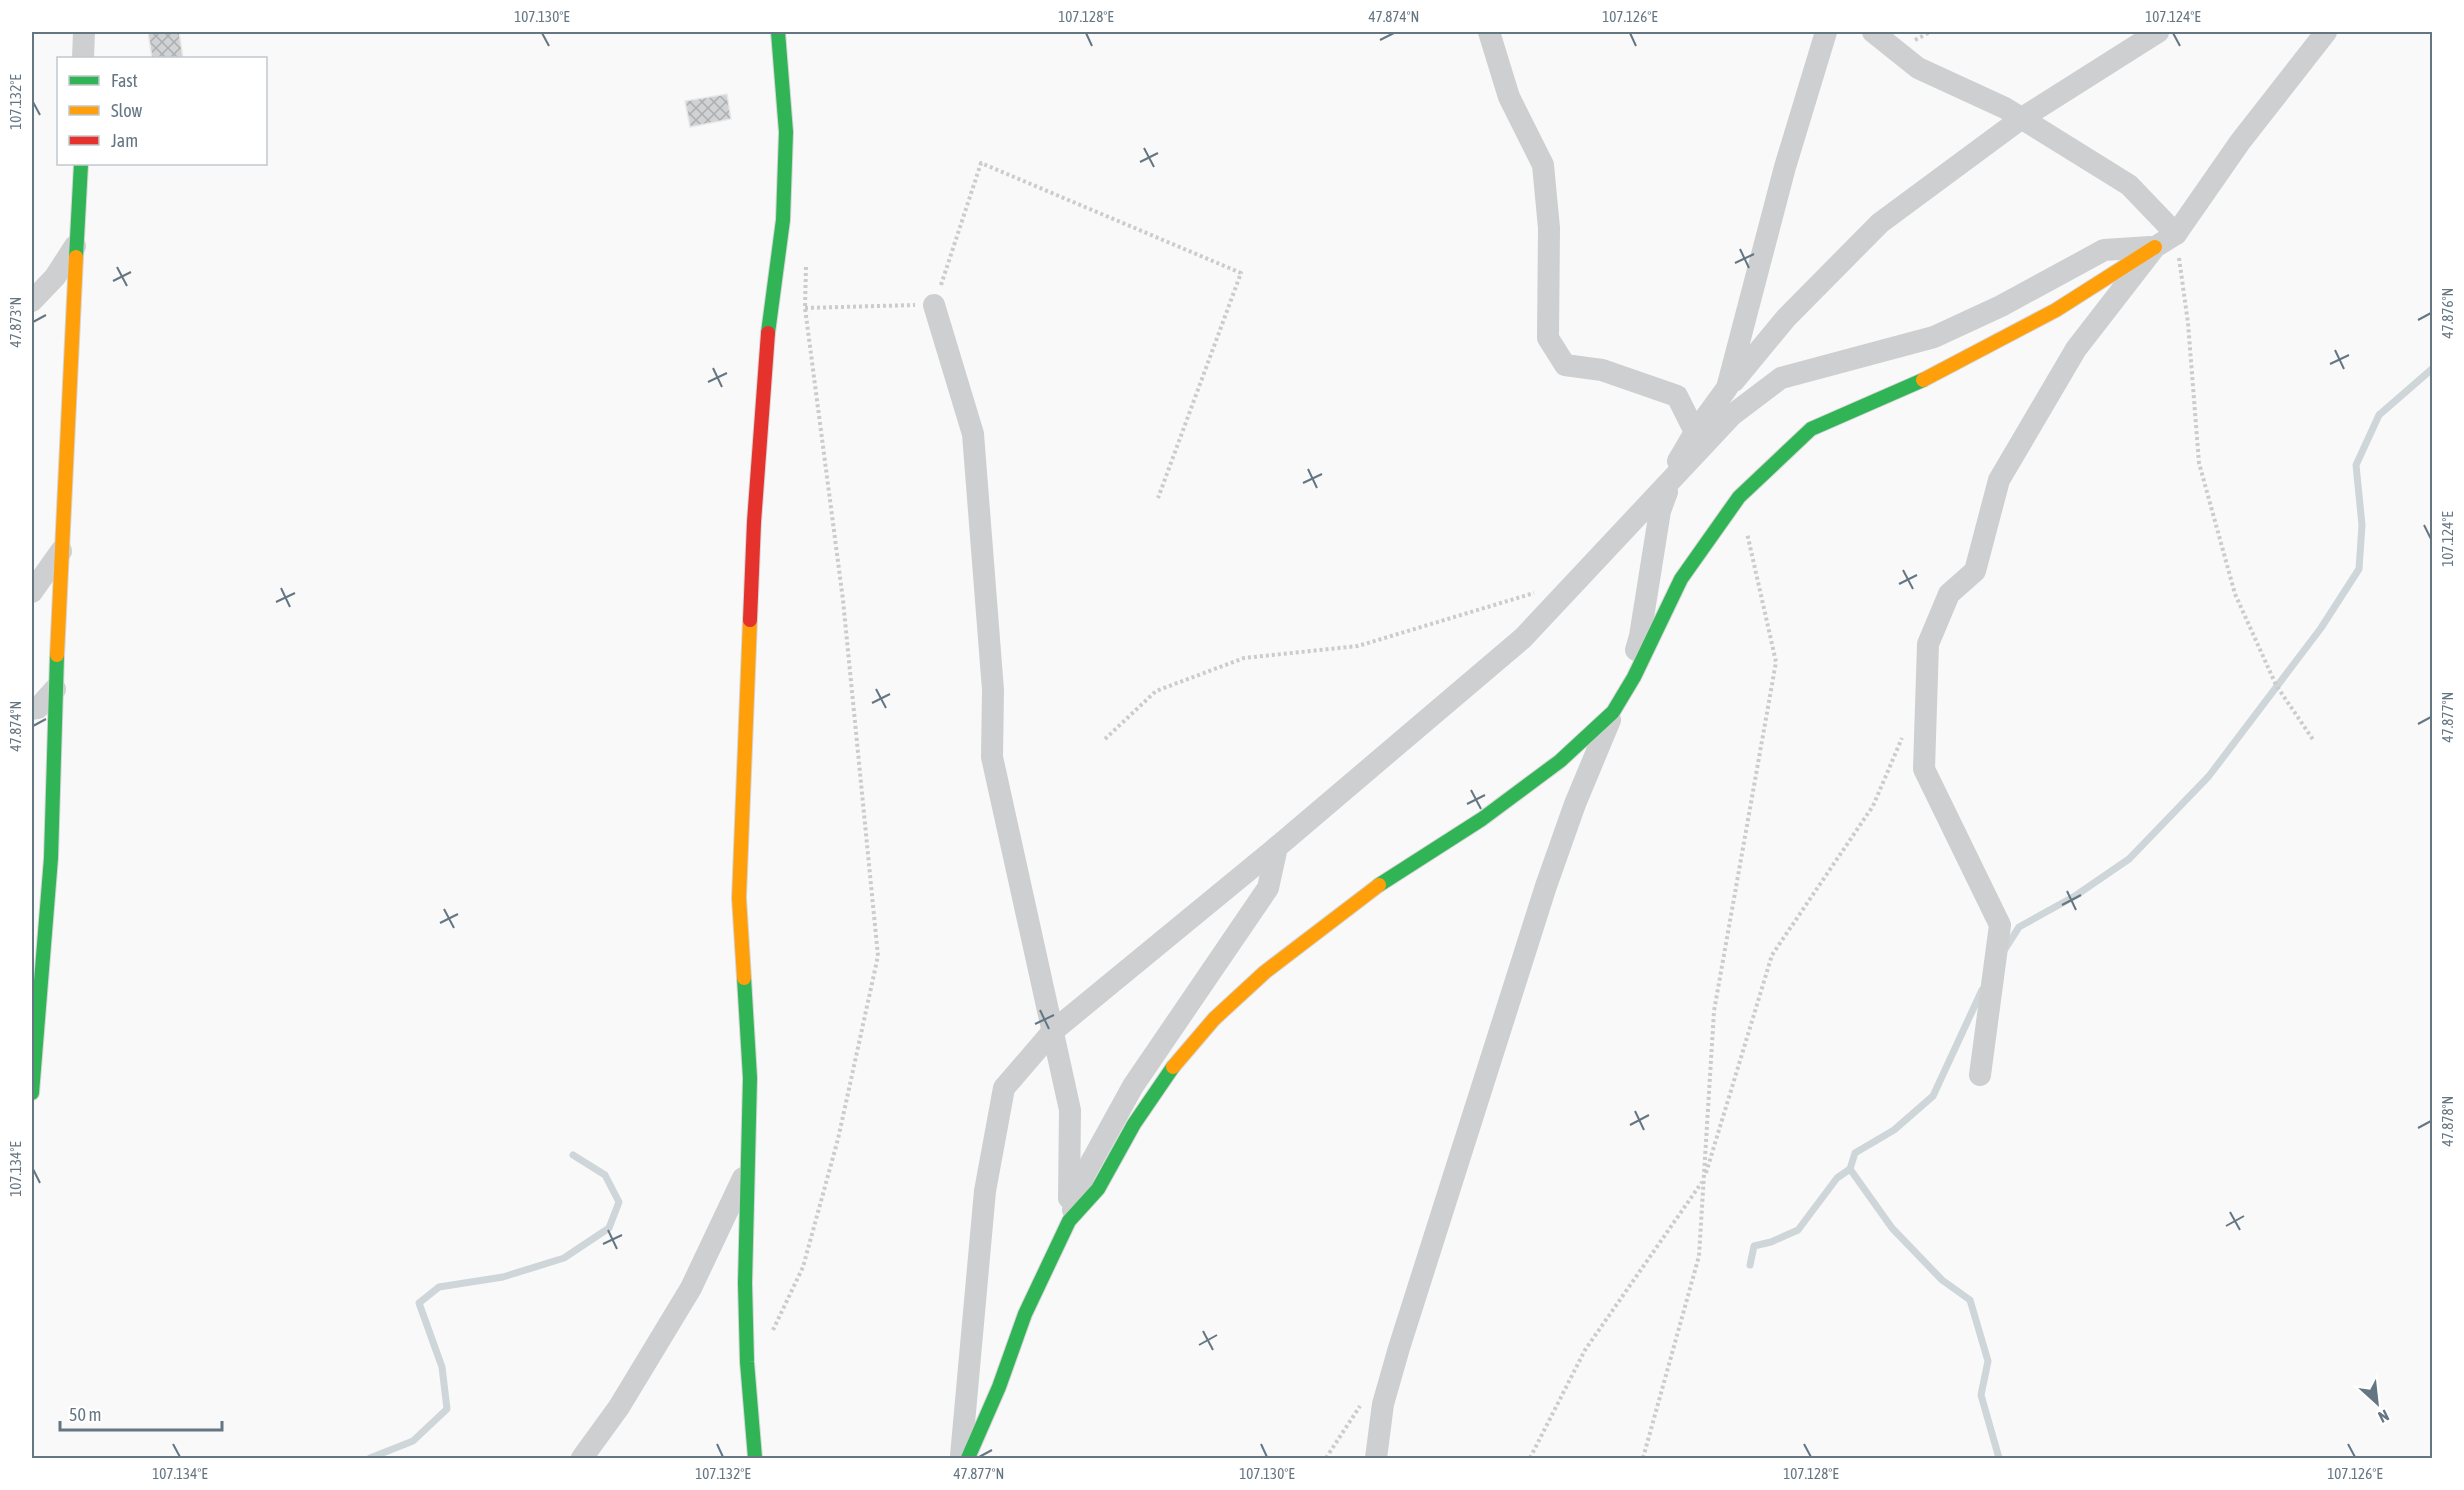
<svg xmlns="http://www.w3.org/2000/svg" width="2464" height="1490" font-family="'Asap Condensed',sans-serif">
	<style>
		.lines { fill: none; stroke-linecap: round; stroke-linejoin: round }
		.stream { stroke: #ced6d9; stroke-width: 7 }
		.building { fill: url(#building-cross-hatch); stroke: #e8e8e8; stroke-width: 1.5 }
		.fast-casing { stroke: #d5d6d7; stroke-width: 16 }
		.slow-casing { stroke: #d5d6d7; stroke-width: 16 }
		.jam-casing { stroke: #d5d6d7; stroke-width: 16 }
		.path { stroke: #cbcccd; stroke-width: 4; stroke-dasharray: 3 3; stroke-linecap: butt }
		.street { stroke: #cecfd0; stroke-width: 22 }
		.fast { stroke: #30b455; stroke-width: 14 }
		.slow { stroke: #ff9f0a; stroke-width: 14 }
		.jam { stroke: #e5322d; stroke-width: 14 }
		.ticks { fill: none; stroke: #657683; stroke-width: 2 }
		.neatline { fill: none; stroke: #657683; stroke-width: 2 }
		.ticks-label { font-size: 15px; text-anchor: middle; fill: #657683 }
	</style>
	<defs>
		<pattern id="building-cross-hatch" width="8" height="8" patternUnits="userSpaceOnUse" patternTransform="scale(1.5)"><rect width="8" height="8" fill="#d0d2d3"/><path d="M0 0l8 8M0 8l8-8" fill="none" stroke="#acafb1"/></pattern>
	</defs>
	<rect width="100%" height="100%" fill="#f9f9f9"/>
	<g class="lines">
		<g class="stream">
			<path d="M2005,949L2019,927L2075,896L2129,859L2209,776L2321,628L2359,569L2362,525L2356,465L2379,415L2432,369"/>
			<path d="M1982,990L1933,1096L1894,1130L1855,1153L1850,1169L1892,1228L1942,1280L1970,1300L1988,1361L1981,1395L1999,1458"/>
			<path d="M1750,1265L1754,1246L1771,1242L1798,1230L1837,1178L1850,1169"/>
			<path d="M370,1458L413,1441L447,1409L442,1367L419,1303L439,1287L503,1277L564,1258L609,1228L619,1202L605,1175L573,1155"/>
		</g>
	</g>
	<g class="building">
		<path d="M148,32H179L183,58H152Z"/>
		<path d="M727,94L731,119L690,127L685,101Z"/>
	</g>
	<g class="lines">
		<g class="fast-casing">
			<g id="fast">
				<path d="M76,257L81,164"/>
				<path d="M768,333L783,220L786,132L778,32"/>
				<path d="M1379,885L1482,819L1560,761L1613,712L1634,677L1681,579L1739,497L1811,429L1923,380"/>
				<path d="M744,978L750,1078L745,1283L747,1362L755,1458"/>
				<path d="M32,1093L51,858L57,655"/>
				<path d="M968,1458L999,1387L1025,1314L1069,1221L1098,1189L1134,1124L1173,1067"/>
			</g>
		</g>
		<g class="slow-casing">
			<g id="slow">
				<path d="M1923,380L2056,310L2155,247"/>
				<path d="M57,655L76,257"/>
				<path d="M744,978L739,898L750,620"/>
				<path d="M1173,1067L1214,1019L1265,972L1379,885"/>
			</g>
		</g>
		<g class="jam-casing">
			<path id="jam" d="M750,620L754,522L768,333"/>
		</g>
		<g class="path">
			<path d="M1915,40L1930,32"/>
			<path d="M2179,258L2188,323L2199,463L2235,594L2276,685L2314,741"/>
			<path d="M941,285L981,163L1241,273L1158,498"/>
			<path d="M805,308L915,305"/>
			<path d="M1105,739L1156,691L1244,658L1358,646L1534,593"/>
			<path d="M1706,1173L1772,955L1873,806L1902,738"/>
			<path d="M773,1330L803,1267L838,1139L878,956L843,600L805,308L806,266"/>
			<path d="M1326,1458L1360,1406"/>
			<path d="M1530,1458L1585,1350L1702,1182"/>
			<path d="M1643,1458L1699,1256L1714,1011L1776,662L1747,533"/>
		</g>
		<g class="street">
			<path d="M1489,32L1509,97L1543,165L1549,228L1548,338L1565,365L1602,370L1677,396L1695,432"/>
			<path d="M1873,32L1918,68L2005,108L2129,185L2176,234"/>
			<path d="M83,58L84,32"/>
			<path d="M32,301L55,277L75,246"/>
			<path d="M934,305L973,434L993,690L992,757L1070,1110L1069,1198"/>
			<path d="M1734,381L1786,318L1880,223L2022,118L2158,32"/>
			<path d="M1678,461L1695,432L1727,388L1785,167L1826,32"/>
			<path d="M32,592L61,551"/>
			<path d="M1636,650L1640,636L1660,511L1667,492"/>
			<path d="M32,709L38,708L55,689"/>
			<path d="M1980,1075L2000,925L1924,769L1928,644L1949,594L1975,571L1999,480L2076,349L2155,247L2176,234L2240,142L2326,32"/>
			<path d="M1073,1210L1084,1175L1133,1086L1268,888L1277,847L1523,638L1732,415L1781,378L1934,337L2001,306L2104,250L2150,247"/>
			<path d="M961,1456L985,1191L1004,1088L1053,1031L1277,847"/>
			<path d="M582,1458L619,1407L691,1288L743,1178"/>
			<path d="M1376,1458L1383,1404L1399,1348L1546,886L1575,804L1610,720"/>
		</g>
		<use href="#fast" class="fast"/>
		<use href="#slow" class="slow"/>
		<use href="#jam" class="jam"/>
	</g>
	<path class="ticks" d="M542,33L549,46M1086,33L1092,46M1630,33L1636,46M2173,33L2180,46M1380,40L1394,33M33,102L40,115M1144,148L1154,167M1140,162L1158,153M1740,249L1749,268M1735,263L1754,254M117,267L127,286M113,281L131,272M2418,320L2431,313M33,322L46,315M2335,350L2344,369M2330,364L2349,355M713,368L722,387M708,382L727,373M1308,469L1317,488M1303,483L1322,474M2424,525L2431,539M1903,570L1913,589M1899,584L1917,575M281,588L290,607M276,602L295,593M876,689L886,708M872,703L890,694M2418,724L2431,717M33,726L46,719M1471,790L1481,809M1467,804L1485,795M2067,891L2076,910M2062,905L2081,895M444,909L454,928M440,923L458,914M1040,1010L1049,1029M1035,1024L1054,1015M1635,1111L1644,1130M1630,1125L1649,1115M2418,1128L2431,1121M33,1169L40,1183M2230,1212L2240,1230M2226,1226L2244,1216M608,1230L617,1249M603,1244L622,1235M1203,1331L1213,1350M1199,1345L1217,1335M173,1444L180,1457M717,1444L723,1457M1261,1444L1267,1457M1804,1444L1811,1457M2348,1444L2355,1457M979,1457L992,1450"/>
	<rect width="2464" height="1490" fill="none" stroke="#ffffff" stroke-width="66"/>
	<rect x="57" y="57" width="210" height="108" fill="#ffffff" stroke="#c1c8cd" stroke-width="1.5"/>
	<rect x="69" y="76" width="30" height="9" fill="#30b455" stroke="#c1c8cd" stroke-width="1.5"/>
	<text x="111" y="87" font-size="18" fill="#657683">Fast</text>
	<rect x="69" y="106" width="30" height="9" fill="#ff9f0a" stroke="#c1c8cd" stroke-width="1.5"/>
	<text x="111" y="117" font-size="18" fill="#657683">Slow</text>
	<rect x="69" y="136" width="30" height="9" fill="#e5322d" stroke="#c1c8cd" stroke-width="1.5"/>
	<text x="111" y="147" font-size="18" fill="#657683">Jam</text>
	<g transform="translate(2377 1403) rotate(153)" stroke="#ffffff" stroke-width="4.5" paint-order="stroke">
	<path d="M0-4.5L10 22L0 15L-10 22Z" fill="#657683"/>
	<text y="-9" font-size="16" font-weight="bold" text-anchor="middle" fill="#657683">N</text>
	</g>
	<path d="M60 1421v9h162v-9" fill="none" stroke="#657683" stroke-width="3"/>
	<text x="69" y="1421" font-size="18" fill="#657683" stroke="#ffffff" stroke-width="4.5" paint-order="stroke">50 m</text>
	<rect x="33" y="33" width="2398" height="1424" class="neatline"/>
	<g class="ticks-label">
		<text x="542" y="22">107.130°E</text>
		<text x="1086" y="22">107.128°E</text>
		<text x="1394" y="22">47.874°N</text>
		<text x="1630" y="22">107.126°E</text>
		<text x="2173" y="22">107.124°E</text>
		<text transform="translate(16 102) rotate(-90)" y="5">107.132°E</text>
		<text transform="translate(2448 313) rotate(-90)" y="5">47.876°N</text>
		<text transform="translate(16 322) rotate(-90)" y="5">47.873°N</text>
		<text transform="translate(2448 539) rotate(-90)" y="5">107.124°E</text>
		<text transform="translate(2448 717) rotate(-90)" y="5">47.877°N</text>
		<text transform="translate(16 726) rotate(-90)" y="5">47.874°N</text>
		<text transform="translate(2448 1121) rotate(-90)" y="5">47.878°N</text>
		<text transform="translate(16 1169) rotate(-90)" y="5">107.134°E</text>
		<text x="180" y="1479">107.134°E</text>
		<text x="723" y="1479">107.132°E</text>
		<text x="979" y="1479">47.877°N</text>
		<text x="1267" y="1479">107.130°E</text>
		<text x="1811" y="1479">107.128°E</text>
		<text x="2355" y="1479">107.126°E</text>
	</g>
</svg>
